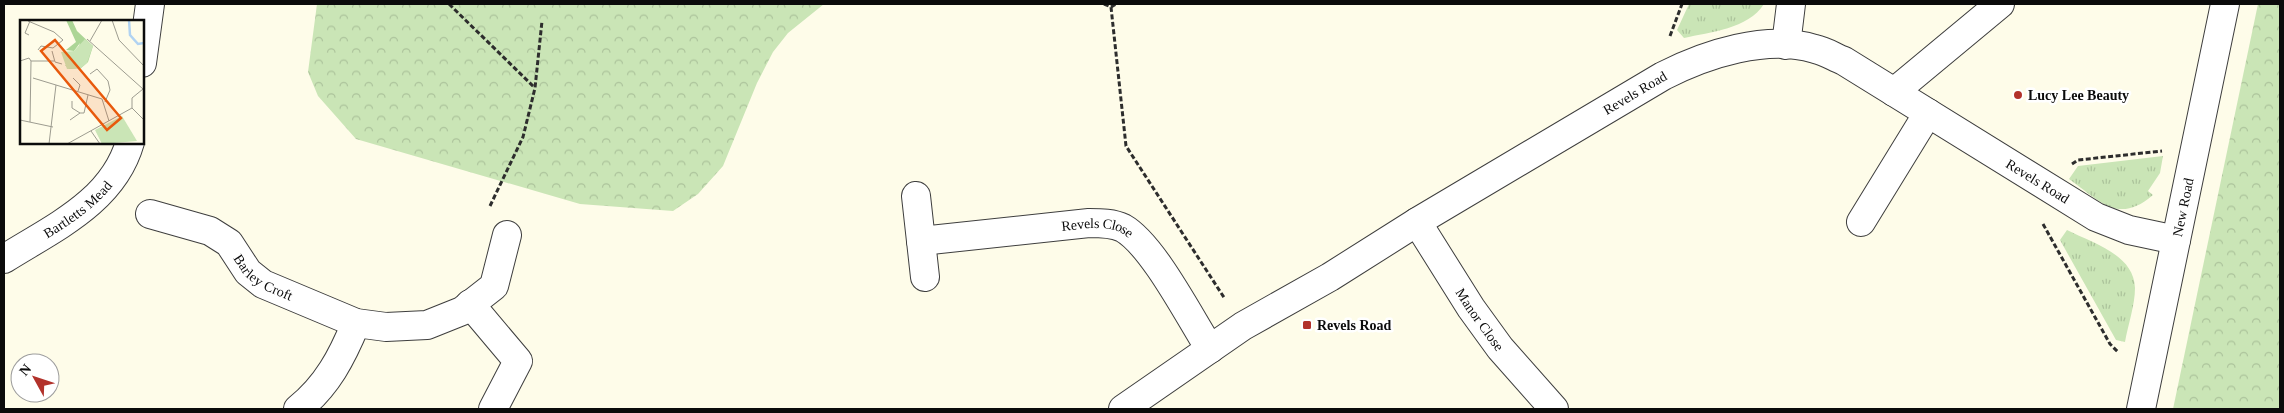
<svg xmlns="http://www.w3.org/2000/svg" width="2284" height="413" font-family="'Times New Roman',serif">
	<style>
		.grass { fill: url(#grass-tufts) }
		.park { fill: url(#park-crowns) }
		.lines { fill: none; stroke-linecap: round; stroke-linejoin: round }
		.minor-casing { stroke: #3e3e3e; stroke-width: 30 }
		.path { stroke: #2d2d2d; stroke-width: 3; stroke-dasharray: 5 2.5; stroke-linecap: butt }
		.minor { stroke: #fff; stroke-width: 28 }
		.poi-dot { fill: #b2322b; stroke: #fff; stroke-width: 2 }
		.labels { text-anchor: middle; stroke-width: 5; stroke-linejoin: round; paint-order: stroke }
		.street-label { font-size: 14px; fill: #0b0b0b; stroke: #fff }
		.poi-label { font-size: 14px; font-weight: bold; fill: #0b0b0b; stroke: #fff; text-anchor: start }
		.inset-river { fill: none; stroke: #b1d3f2; stroke-width: 2.5 }
		.inset-road { fill: none; stroke: #9d9c90; stroke-width: 1 }
		.view { fill: #e8590c; fill-opacity: 0.15; stroke: #e8590c; stroke-width: 2.5 }
		.inset-edge { fill: none; stroke: #0b0b0b; stroke-width: 2.5 }
	</style>
	<defs>
		<pattern id="grass-tufts" width="24" height="20" patternUnits="userSpaceOnUse" patternTransform="scale(1.25)"><rect width="24" height="20" fill="#cae5b6"/><path d="M3 7l-1-3M5 7V3M7 7l1-3M15 17l-1-3M17 17v-4M19 17l1-3" fill="none" stroke="#acc39b"/></pattern>
		<pattern id="park-crowns" width="20" height="18" patternUnits="userSpaceOnUse" patternTransform="scale(1.25)"><rect width="20" height="18" fill="#cae5b6"/><path d="M2 6a3 3 0 1 1 6 0M12 15a3 3 0 1 1 6 0" fill="none" stroke="#acc39b"/></pattern>
	</defs>
	<rect width="100%" height="100%" fill="#fefce9"/>
	<g class="grass">
		<path d="M1689,4H1764C1748,29 1710,32 1684,38L1677,30Z"/>
		<path d="M2163,156L2160,173L2148,191L2153,195C2118,225 2100,201 2069,179L2078,166Z"/>
		<path d="M2067,230C2092,243 2134,254 2135,288C2135,305 2128,325 2125,342L2116,340L2060,240Z"/>
	</g>
	<g class="park">
		<path d="M317,4H824L788,33L773,52L757,83L723,166L698,194L673,211L580,204L356,139L318,96L308,72Z"/>
		<path d="M2258,4H2280V409H2173Z"/>
	</g>
	<g class="lines">
		<g class="minor-casing">
			<g id="minor">
				<path d="M1786,45L1791,4"/>
				<path d="M142,63L150,4"/>
				<path d="M1894,92L2000,4"/>
				<path d="M916,196L925,277"/>
				<path id="s1" d="M150,214L210,231L229,243L248,272L263,284L356,323L386,327L427,325L462,311L494,286L507,235"/>
				<path id="s2" d="M1417,222L1471,308L1500,348L1554,409"/>
				<path d="M1861,222L1928,113"/>
				<path id="s3" d="M921,241L1089,223C1101,223 1113,223 1123,228C1153,245 1190,318 1210,349"/>
				<path id="s4" d="M4,259C53,228 113,202 130,142"/>
				<path d="M470,304L518,361L493,409"/>
				<path d="M298,409C327,386 342,357 356,323"/>
				<path id="s5" d="M1123,409L1243,326L1330,277L1417,222L1663,76C1706,54 1767,34 1815,49C1825,51 1834,57 1844,61L2096,217L2129,230L2176,240"/>
				<path id="s6" d="M2141,409L2225,4"/>
			</g>
		</g>
		<g class="path">
			<path d="M449,4L534,87"/>
			<path d="M1104,4L1111,7L1126,146L1225,299"/>
			<path d="M1111,7L1116,4"/>
			<path d="M1670,36L1682,4"/>
			<path d="M2072,164L2078,160L2162,151"/>
			<path d="M490,206L523,137L535,88L542,21"/>
			<path d="M2043,224L2110,344L2118,352"/>
		</g>
		<use href="#minor" class="minor"/>
	</g>
	<g class="poi-dot">
		<circle cx="2018" cy="95" r="5"/>
		<rect x="1302" y="320" width="10" height="10" rx="2.5"/>
	</g>
	<g class="labels">
		<g class="street-label">
			<text dy="5" stroke="none"><textPath href="#s5" startOffset="602">Revels Road</textPath></text>
			<text dy="5" stroke="none"><textPath href="#s5" startOffset="1052">Revels Road</textPath></text>
			<text dy="5" stroke="none"><textPath href="#s6" startOffset="206">New Road</textPath></text>
			<text dy="5" stroke="none"><textPath href="#s4" startOffset="89">Bartletts Mead</textPath></text>
			<text dy="5" stroke="none"><textPath href="#s3" startOffset="178">Revels Close</textPath></text>
			<text dy="5" stroke="none"><textPath href="#s1" startOffset="135">Barley Croft</textPath></text>
			<text dy="5" stroke="none"><textPath href="#s2" startOffset="116">Manor Close</textPath></text>
		</g>
		<g class="poi-label">
			<text x="2028" y="100">Lucy Lee Beauty</text>
			<text x="1317" y="330">Revels Road</text>
		</g>
	</g>
	<g transform="translate(20 20)">
		<rect width="124" height="124" fill="#fefce9"/>
		<path d="M46,0H52L57,11L73,26L68,42L61,48L49,49L45,45H52L60,23L54,31L46,30L56,22Z" fill="#acd596"/>
		<path d="M65,19L73,26L67,43L61,48L47,49L41,32L54,31ZM102,96L117,121L82,124L75,110Z" fill="#cae5b6"/>
		<path class="inset-river" d="M109,0L110,15L118,24L124,23"/>
		<path class="inset-road" d="M92,0L99,20L124,46M8,1L34,12L43,20L33,28L21,26L18,30M9,15L5,13L10,1M67,19L123,69M70,21L82,0M32,31L35,42L42,44M0,41L9,38L11,41L10,102M11,41H34M70,54L77,49L88,61L90,70L85,82M13,58L82,79L89,101M53,58L60,65L58,71M112,88V78L123,69M112,88L124,100M60,93H64L68,75M0,100L33,107M50,100L60,93L52,88V81M71,111L80,124M29,124L36,65M47,124L112,88"/>
		<path class="view" d="M35,20L101,98L87,110L21,31Z"/>
		<rect width="124" height="124" class="inset-edge"/>
	</g>
	<rect width="2284" height="413" fill="none" stroke="#0b0b0b" stroke-width="10"/>
	<g transform="translate(35 378) rotate(310)"><circle r="24" fill="#ffffff" stroke="#9d9d9d"/>
	<path d="M0-4L9 19L0 12L-9 19Z" fill="#b2322b"/>
	<text y="-8" font-size="14" font-weight="bold" text-anchor="middle" fill="#0b0b0b">N</text>
	</g>
</svg>
